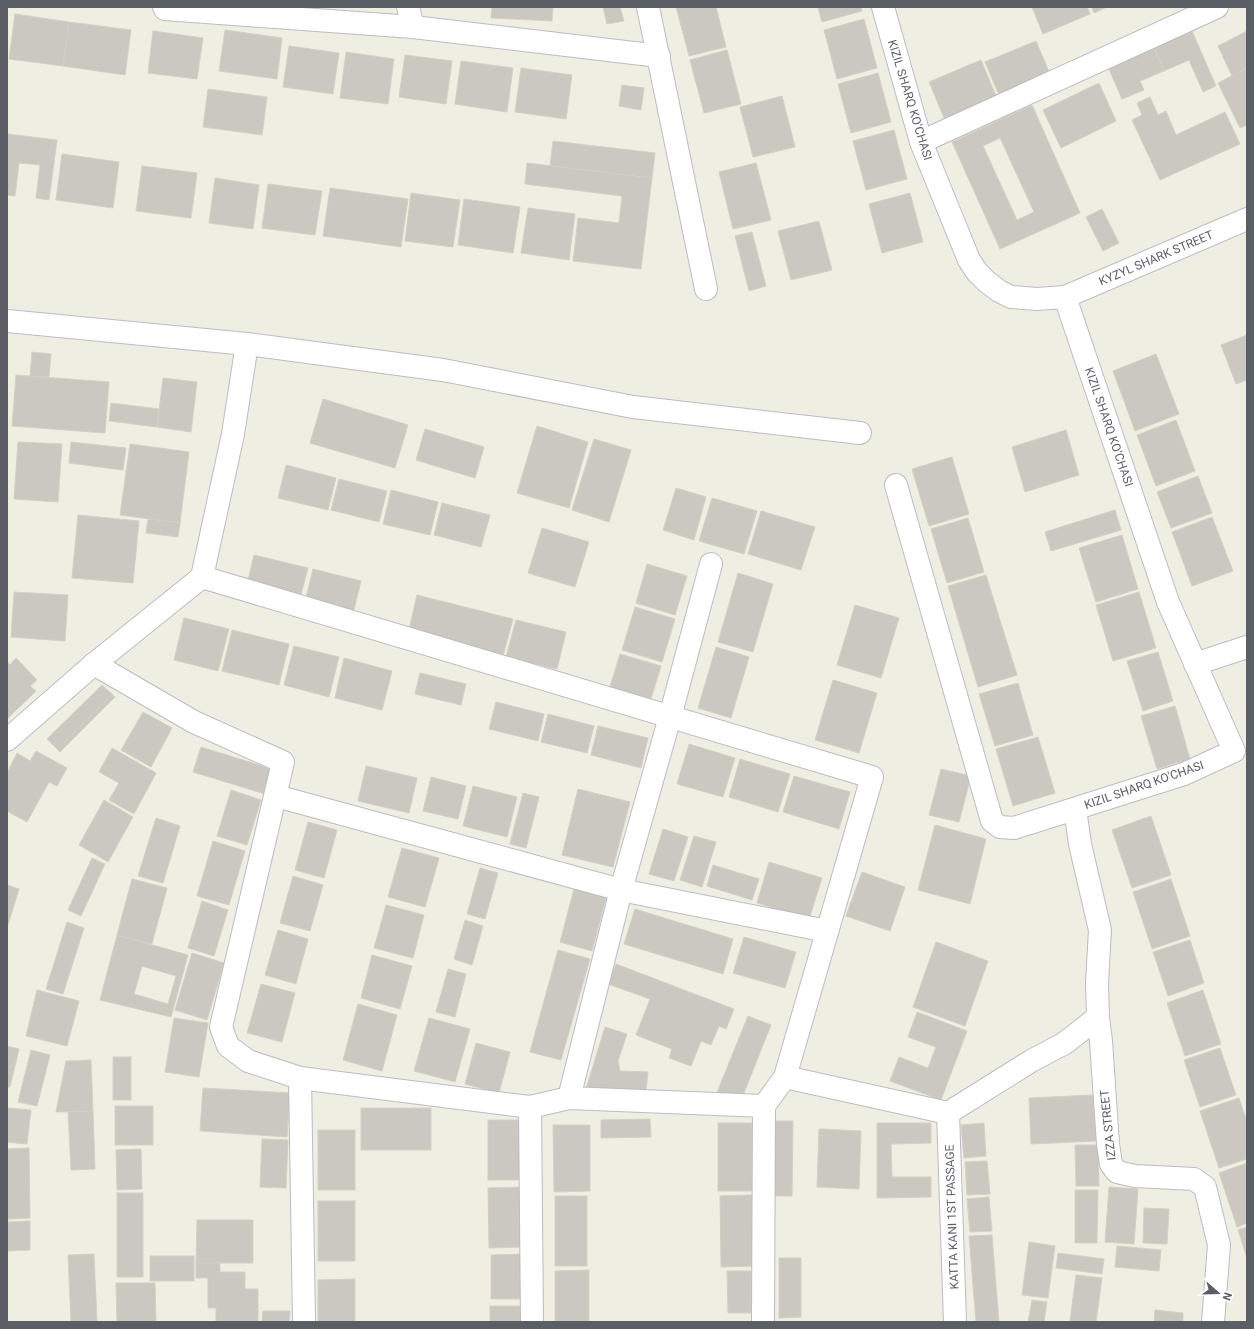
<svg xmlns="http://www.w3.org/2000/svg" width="1254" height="1329" font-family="Roboto,sans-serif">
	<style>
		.building { fill: #cac8c0; stroke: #d4d1c1; fill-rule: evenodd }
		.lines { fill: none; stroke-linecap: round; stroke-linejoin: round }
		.minor-casing { stroke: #bbbcc3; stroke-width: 24 }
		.minor { stroke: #fff; stroke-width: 22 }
		.labels { text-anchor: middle; stroke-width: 3.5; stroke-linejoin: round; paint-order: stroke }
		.street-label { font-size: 12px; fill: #5b5e65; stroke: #fff }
	</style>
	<rect width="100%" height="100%" fill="#efeee3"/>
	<g class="building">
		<path d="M492,7H553L552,21L491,18Z"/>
		<path d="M603,7H620L624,21L607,24Z"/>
		<path d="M676,7H716L726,47L689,56Z"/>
		<path d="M818,7H861L862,11L822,22Z"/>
		<path d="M1032,7H1087L1090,14L1043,34Z"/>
		<path d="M1092,7H1107L1094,13Z"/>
		<path d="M15,14L69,22L63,66L9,59Z"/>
		<path d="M864,19L877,68L837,79L824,30Z"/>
		<path d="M69,22L131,30L125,75L63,66Z"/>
		<path d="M225,30L282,38L277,79L219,71Z"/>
		<path d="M153,31L203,38L197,79L148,73Z"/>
		<path d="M1192,31L1216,86L1203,92L1189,60L1164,71L1154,47Z"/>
		<path d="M1247,31V68L1232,76L1218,46Z"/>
		<path d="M1036,41L1053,81L1002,102L985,62Z"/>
		<path d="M289,46L339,53L333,94L283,87Z"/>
		<path d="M1154,47L1164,71L1140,81L1144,90L1122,99L1108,67Z"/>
		<path d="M727,50L741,104L704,113L690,60Z"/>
		<path d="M346,52L394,59L388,104L340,98Z"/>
		<path d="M405,55L452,61L446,104L399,97Z"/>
		<path d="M981,60L999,103L947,125L929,82Z"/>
		<path d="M461,61L513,68L507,112L455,104Z"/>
		<path d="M521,68L572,75L566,119L515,112Z"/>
		<path d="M1247,68V125L1240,128L1218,83Z"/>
		<path d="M878,73L891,122L851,133L838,84Z"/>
		<path d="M1099,83L1116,121L1061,148L1043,110Z"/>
		<path d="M622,85L644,88L641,110L619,106Z"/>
		<path d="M208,89L267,97L262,135L203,127Z"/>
		<path d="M782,96L795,147L753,157L740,107Z"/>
		<path d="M1150,97L1158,115L1166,111L1176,135L1225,112L1240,144L1160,180L1132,120L1142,115L1137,103Z"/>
		<path d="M1032,105L1080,213L1000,249L952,142ZM1000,138L1034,212L1017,220L983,146Z"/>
		<path d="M894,130L907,179L866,190L853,141Z"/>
		<path d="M7,134L57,140L49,200L36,198L40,165L19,163L15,196L7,195Z"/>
		<path d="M553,141L655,153L652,178L550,166Z"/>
		<path d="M62,154L119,162L113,208L56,200Z"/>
		<path d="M527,163L652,178L641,269L573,261L578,218L619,223L622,196L525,184Z"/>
		<path d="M756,163L771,220L733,229L719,172Z"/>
		<path d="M142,166L197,173L191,218L136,211Z"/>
		<path d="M215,178L259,185L253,229L209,223Z"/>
		<path d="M268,184L322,191L315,235L262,228Z"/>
		<path d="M330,188L408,199L401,247L323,236Z"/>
		<path d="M411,193L460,200L453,247L405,241Z"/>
		<path d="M910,193L923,242L882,253L869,204Z"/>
		<path d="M464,199L520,207L513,253L458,245Z"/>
		<path d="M528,208L575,214L569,260L521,253Z"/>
		<path d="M1102,209L1119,243L1103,251L1086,217Z"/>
		<path d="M819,221L832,270L791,280L778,231Z"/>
		<path d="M752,232L766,286L749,291L735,236Z"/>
		<path d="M1247,335V380L1236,384L1221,345Z"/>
		<path d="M32,352L51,354L49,377L30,376Z"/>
		<path d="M1156,354L1179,414L1135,431L1113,371Z"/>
		<path d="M16,375L109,382L105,433L12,426Z"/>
		<path d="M163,378L197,382L191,432L157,427Z"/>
		<path d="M323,399L408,425L395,468L310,443Z"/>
		<path d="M111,403L159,409L157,427L109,421Z"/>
		<path d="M1176,420L1195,471L1156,486L1137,435Z"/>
		<path d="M537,426L588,442L569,508L517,493Z"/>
		<path d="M425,429L484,447L475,478L416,460Z"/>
		<path d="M1066,430L1079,475L1025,492L1012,447Z"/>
		<path d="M594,439L631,450L609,522L572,510Z"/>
		<path d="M18,442L62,444L58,502L14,499Z"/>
		<path d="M71,442L126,448L123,470L69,463Z"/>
		<path d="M130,444L189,452L180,523L120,515Z"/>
		<path d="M952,457L969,514L929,526L912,469Z"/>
		<path d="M286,465L336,478L328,510L278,498Z"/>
		<path d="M1198,476L1212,513L1171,528L1157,492Z"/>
		<path d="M339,479L387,491L379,522L331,510Z"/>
		<path d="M676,488L706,497L694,540L663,530Z"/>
		<path d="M391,490L438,502L430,535L383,524Z"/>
		<path d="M712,498L757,511L744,554L699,541Z"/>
		<path d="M442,503L490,515L481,547L434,535Z"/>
		<path d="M1115,510L1121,530L1051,551L1045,532Z"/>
		<path d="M761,511L815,527L801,570L748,554Z"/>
		<path d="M78,515L139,521L133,583L72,578Z"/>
		<path d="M1212,517L1233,571L1192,586L1172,532Z"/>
		<path d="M968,518L984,572L947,583L931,529Z"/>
		<path d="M148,519L180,523L178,537L146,533Z"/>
		<path d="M542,528L589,542L575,587L528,573Z"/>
		<path d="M1122,535L1138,589L1096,602L1079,548Z"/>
		<path d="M254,555L308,568L299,602L246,589Z"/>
		<path d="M647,564L687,576L675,615L636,603Z"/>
		<path d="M313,569L361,581L352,618L304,606Z"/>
		<path d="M738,573L773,584L753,652L718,642Z"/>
		<path d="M986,575L1017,675L978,687L948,586Z"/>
		<path d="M14,592L68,595L65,641L11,637Z"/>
		<path d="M1139,592L1156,648L1113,661L1096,605Z"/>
		<path d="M417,595L513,619L503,656L408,633Z"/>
		<path d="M855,605L899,618L881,678L837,665Z"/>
		<path d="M635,607L675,619L662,662L622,650Z"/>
		<path d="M184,618L229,629L218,671L174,660Z"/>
		<path d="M516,620L566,632L557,669L506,657Z"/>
		<path d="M232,630L289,644L279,685L222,671Z"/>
		<path d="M294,646L339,657L329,697L284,685Z"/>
		<path d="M716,647L749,657L731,718L698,708Z"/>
		<path d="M1158,652L1173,701L1143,711L1127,661Z"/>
		<path d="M620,654L661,666L650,702L609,690Z"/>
		<path d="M16,658L37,680L30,686L36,691L7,719V661L10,665Z"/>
		<path d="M344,658L392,671L382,710L335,698Z"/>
		<path d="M420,673L466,684L461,705L415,694Z"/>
		<path d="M833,680L877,693L859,753L815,740Z"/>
		<path d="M1018,683L1033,735L995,746L979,694Z"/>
		<path d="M102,685L115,697L60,752L47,739Z"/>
		<path d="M496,702L544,714L538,741L489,729Z"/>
		<path d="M1175,706L1190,759L1157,769L1141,716Z"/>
		<path d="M143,712L172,728L151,767L121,750Z"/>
		<path d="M548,714L594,726L587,753L541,742Z"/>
		<path d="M598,726L648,738L641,768L591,755Z"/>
		<path d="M1038,737L1055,793L1013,806L996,749Z"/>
		<path d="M689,744L735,758L723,797L677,784Z"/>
		<path d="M201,747L272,769L265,794L193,772Z"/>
		<path d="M112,748L156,773L134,814L109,800L119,783L99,772Z"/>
		<path d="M36,751L67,768L57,786L49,782L27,822L7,811V773L17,753L30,761Z"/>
		<path d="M740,759L790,774L778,812L729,797Z"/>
		<path d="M366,766L417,778L409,813L358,801Z"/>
		<path d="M941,769L971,776L959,822L929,815Z"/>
		<path d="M794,776L850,792L839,829L783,812Z"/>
		<path d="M431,777L466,786L458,819L423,811Z"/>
		<path d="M473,786L517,797L507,837L463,826Z"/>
		<path d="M578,789L630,802L613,867L562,855Z"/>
		<path d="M231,790L261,800L247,845L217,836Z"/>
		<path d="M523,793L539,797L526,848L510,844Z"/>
		<path d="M104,800L133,817L108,862L79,845Z"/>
		<path d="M1151,816L1171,875L1132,888L1112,830Z"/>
		<path d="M156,818L180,826L163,883L138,876Z"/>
		<path d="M308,822L337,830L324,878L295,870Z"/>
		<path d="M935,825L986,839L970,904L918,890Z"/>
		<path d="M663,829L688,837L674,881L649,874Z"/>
		<path d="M694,836L716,842L702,887L680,880Z"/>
		<path d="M213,841L245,851L229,905L197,896Z"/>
		<path d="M402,848L439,858L425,907L388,897Z"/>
		<path d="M92,858L105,864L81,916L68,910Z"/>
		<path d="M769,862L822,878L809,919L757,903Z"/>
		<path d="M713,865L759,879L752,900L707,886Z"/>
		<path d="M480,868L498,873L485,919L467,914Z"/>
		<path d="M862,872L905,887L890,931L846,916Z"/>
		<path d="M293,876L323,885L310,931L280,923Z"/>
		<path d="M132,879L167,888L152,944L117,935Z"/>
		<path d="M1171,879L1190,936L1152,949L1133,892Z"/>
		<path d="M7,885L19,889L8,925H7Z"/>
		<path d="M574,889L606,898L592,951L560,942Z"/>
		<path d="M202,901L228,910L214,956L188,948Z"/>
		<path d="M386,905L424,915L413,958L374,948Z"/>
		<path d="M635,909L733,939L723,974L624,944Z"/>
		<path d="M465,920L483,926L472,965L454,959Z"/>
		<path d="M67,922L84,928L63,994L46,989Z"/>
		<path d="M278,930L308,939L296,984L265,975Z"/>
		<path d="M117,935L188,955L171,1017L100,1000ZM142,966L176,976L168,1004L134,994Z"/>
		<path d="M744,937L796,952L785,988L733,973Z"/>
		<path d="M1190,940L1204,983L1168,996L1153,952Z"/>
		<path d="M936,942L988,961L965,1026L913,1007Z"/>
		<path d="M558,950L590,959L561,1060L530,1052Z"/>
		<path d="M192,953L224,963L207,1020L175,1010Z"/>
		<path d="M372,955L412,966L400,1009L361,998Z"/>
		<path d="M616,964L734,1009L726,1029L719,1026L711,1045L701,1041L691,1066L669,1058L672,1049L636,1035L650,999L608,984Z"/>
		<path d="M448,969L466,974L455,1017L436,1012Z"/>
		<path d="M261,984L295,993L282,1042L247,1033Z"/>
		<path d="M37,990L79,1001L67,1046L26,1036Z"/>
		<path d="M1203,990L1221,1044L1185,1056L1167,1003Z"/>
		<path d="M358,1004L397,1015L382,1071L343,1060Z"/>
		<path d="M917,1012L967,1031L941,1100L890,1081L899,1057L928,1068L936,1047L908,1037Z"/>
		<path d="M748,1016L771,1025L744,1093L716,1095Z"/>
		<path d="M174,1018L208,1023L199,1077L165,1072Z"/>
		<path d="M429,1018L470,1029L455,1082L414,1071Z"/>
		<path d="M605,1027L627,1034L618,1061L620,1071L648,1072L646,1091L586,1089Z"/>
		<path d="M476,1043L510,1052L499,1093L465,1084Z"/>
		<path d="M7,1046L19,1049L10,1087H7Z"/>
		<path d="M1220,1048L1236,1095L1200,1107L1184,1060Z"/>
		<path d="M31,1050L50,1055L37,1106L18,1102Z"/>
		<rect x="113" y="1057" width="18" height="43"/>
		<path d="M91,1060L93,1111L56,1112L66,1061Z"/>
		<path d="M203,1088L290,1093L287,1137L200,1131Z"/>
		<path d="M1093,1095L1096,1141L1031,1144L1029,1098Z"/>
		<path d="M1239,1098L1247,1122V1159L1219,1168L1200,1111Z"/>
		<rect x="115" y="1106" width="38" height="39"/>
		<path d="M7,1108L31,1110L27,1144L7,1142Z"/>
		<rect x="361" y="1108" width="70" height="42"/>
		<path d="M93,1111L95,1169L71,1170L68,1112Z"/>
		<path d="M650,1119L651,1137L601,1138V1120Z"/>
		<rect x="488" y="1120" width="37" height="60"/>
		<path d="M771,1121H793L792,1196H770Z"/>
		<rect x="718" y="1123" width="34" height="68"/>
		<path d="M877,1123H931V1143L891,1144L892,1177H931V1197L877,1198Z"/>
		<path d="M984,1123L986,1156L964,1158L961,1125Z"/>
		<path d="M553,1125H590V1191L554,1192Z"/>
		<path d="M819,1129L861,1131L859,1189L817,1187Z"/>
		<rect x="318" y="1130" width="37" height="60"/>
		<path d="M262,1139L288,1140L286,1188L260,1187Z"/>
		<path d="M1075,1145H1098L1099,1186H1076Z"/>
		<path d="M29,1148L30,1218L7,1219V1149Z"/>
		<path d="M141,1149L142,1189L117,1190L116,1150Z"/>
		<path d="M987,1161L990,1194L967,1195L965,1162Z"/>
		<path d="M1247,1163V1223L1237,1227L1219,1173Z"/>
		<path d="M525,1187V1247L489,1248L488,1188Z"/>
		<path d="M1109,1187L1138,1189L1134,1244L1105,1242Z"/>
		<path d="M1075,1190H1098L1097,1243H1075Z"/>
		<rect x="117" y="1193" width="26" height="84"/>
		<path d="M752,1195V1266L721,1267L720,1196Z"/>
		<rect x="555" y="1196" width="32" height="70"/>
		<path d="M989,1197L992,1231L970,1232L967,1199Z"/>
		<rect x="318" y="1201" width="37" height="60"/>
		<path d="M1144,1208L1169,1209L1167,1244L1143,1243Z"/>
		<path d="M197,1220H253V1263H196Z"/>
		<path d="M30,1221V1250L7,1251V1222Z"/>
		<path d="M1247,1227V1258L1238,1230Z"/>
		<path d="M992,1235L999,1322H976L969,1236Z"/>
		<path d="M1029,1242L1055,1246L1048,1298L1022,1295Z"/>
		<path d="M1117,1246L1161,1250L1159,1271L1115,1267Z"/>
		<path d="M1058,1253L1104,1259L1102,1274L1056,1268Z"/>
		<path d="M94,1254L97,1322H71L68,1255Z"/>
		<path d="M525,1254L526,1299H491V1255Z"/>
		<rect x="150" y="1256" width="44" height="25"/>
		<path d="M779,1258H801V1317L779,1318Z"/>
		<path d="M196,1263H220V1272H245V1289H258V1322H216V1308H208V1278H196Z"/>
		<path d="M589,1270V1322H555V1271Z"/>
		<path d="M727,1271H751V1313H728Z"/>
		<path d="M1076,1275L1102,1278L1096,1322L1070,1321Z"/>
		<path d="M355,1279V1322H318V1280Z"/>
		<path d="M116,1283H155L156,1322H117Z"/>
		<path d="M1032,1300L1047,1302L1044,1322H1028Z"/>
		<rect x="490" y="1306" width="36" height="16"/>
		<path d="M1155,1310L1183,1313V1322H1154Z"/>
		<path d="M263,1311H290L289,1322H262Z"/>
	</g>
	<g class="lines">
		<g class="minor-casing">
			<g id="minor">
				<path d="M164,7L165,9L413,27L659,56"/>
				<path d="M408,7L413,27"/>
				<path d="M648,7L706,289"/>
				<path d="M883,7L921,142L969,260L977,272L987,282L999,291L1011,297L1037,299L1065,297L1247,219"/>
				<path d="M921,142L1217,7"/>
				<path d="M7,321L247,344L443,370L633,407L860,433"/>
				<path d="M896,485L992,821L1000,827L1014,828L1184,774L1234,751L1168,602L1065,297"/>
				<path d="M202,577L233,434L247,344"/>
				<path d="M94,664L194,722L283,762L221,1027L228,1046L248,1061L300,1078L304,1322"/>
				<path d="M1195,664L1247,647"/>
				<path d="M7,740L94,664L202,577L872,777L785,1077L764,1106L763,1322"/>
				<path d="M276,796L621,890L827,931"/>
				<path d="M1098,1017L1101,1041L1108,1144L1111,1164L1117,1172L1135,1176L1194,1179L1205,1187L1219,1245L1213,1322"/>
				<path d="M785,1077L948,1113"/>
				<path d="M300,1078L530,1107L569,1098L764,1106"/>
				<path d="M569,1098L621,890L670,717L711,564"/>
				<path d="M530,1107L532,1322"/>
				<path d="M948,1113L1031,1061L1065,1043L1098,1017L1097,983L1100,930L1080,844L1075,809"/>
				<path d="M948,1113L955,1322"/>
			</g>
		</g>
		<use href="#minor" class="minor"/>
	</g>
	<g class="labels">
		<g class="street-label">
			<text transform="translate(910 100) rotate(73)" y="4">KIZIL SHARQ KO'CHASI</text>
			<text transform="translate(1156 258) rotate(-23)" y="4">KYZYL SHARK STREET</text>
			<text transform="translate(1109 427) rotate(71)" y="4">KIZIL SHARQ KO'CHASI</text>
			<text transform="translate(1144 785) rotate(-19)" y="4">KIZIL SHARQ KO'CHASI</text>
			<text transform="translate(1108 1125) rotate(-96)" y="4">IZZA STREET</text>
			<text transform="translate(952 1217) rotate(-92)" y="4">KATTA KANI 1ST PASSAGE</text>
		</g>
	</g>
	<rect width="1254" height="1329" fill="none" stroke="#5b5e65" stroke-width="16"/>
	<g transform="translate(1218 1293) rotate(110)" stroke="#ffffff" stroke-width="3" paint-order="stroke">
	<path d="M0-3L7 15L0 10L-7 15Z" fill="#5b5e65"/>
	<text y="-6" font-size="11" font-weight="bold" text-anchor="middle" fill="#5b5e65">N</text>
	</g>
</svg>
